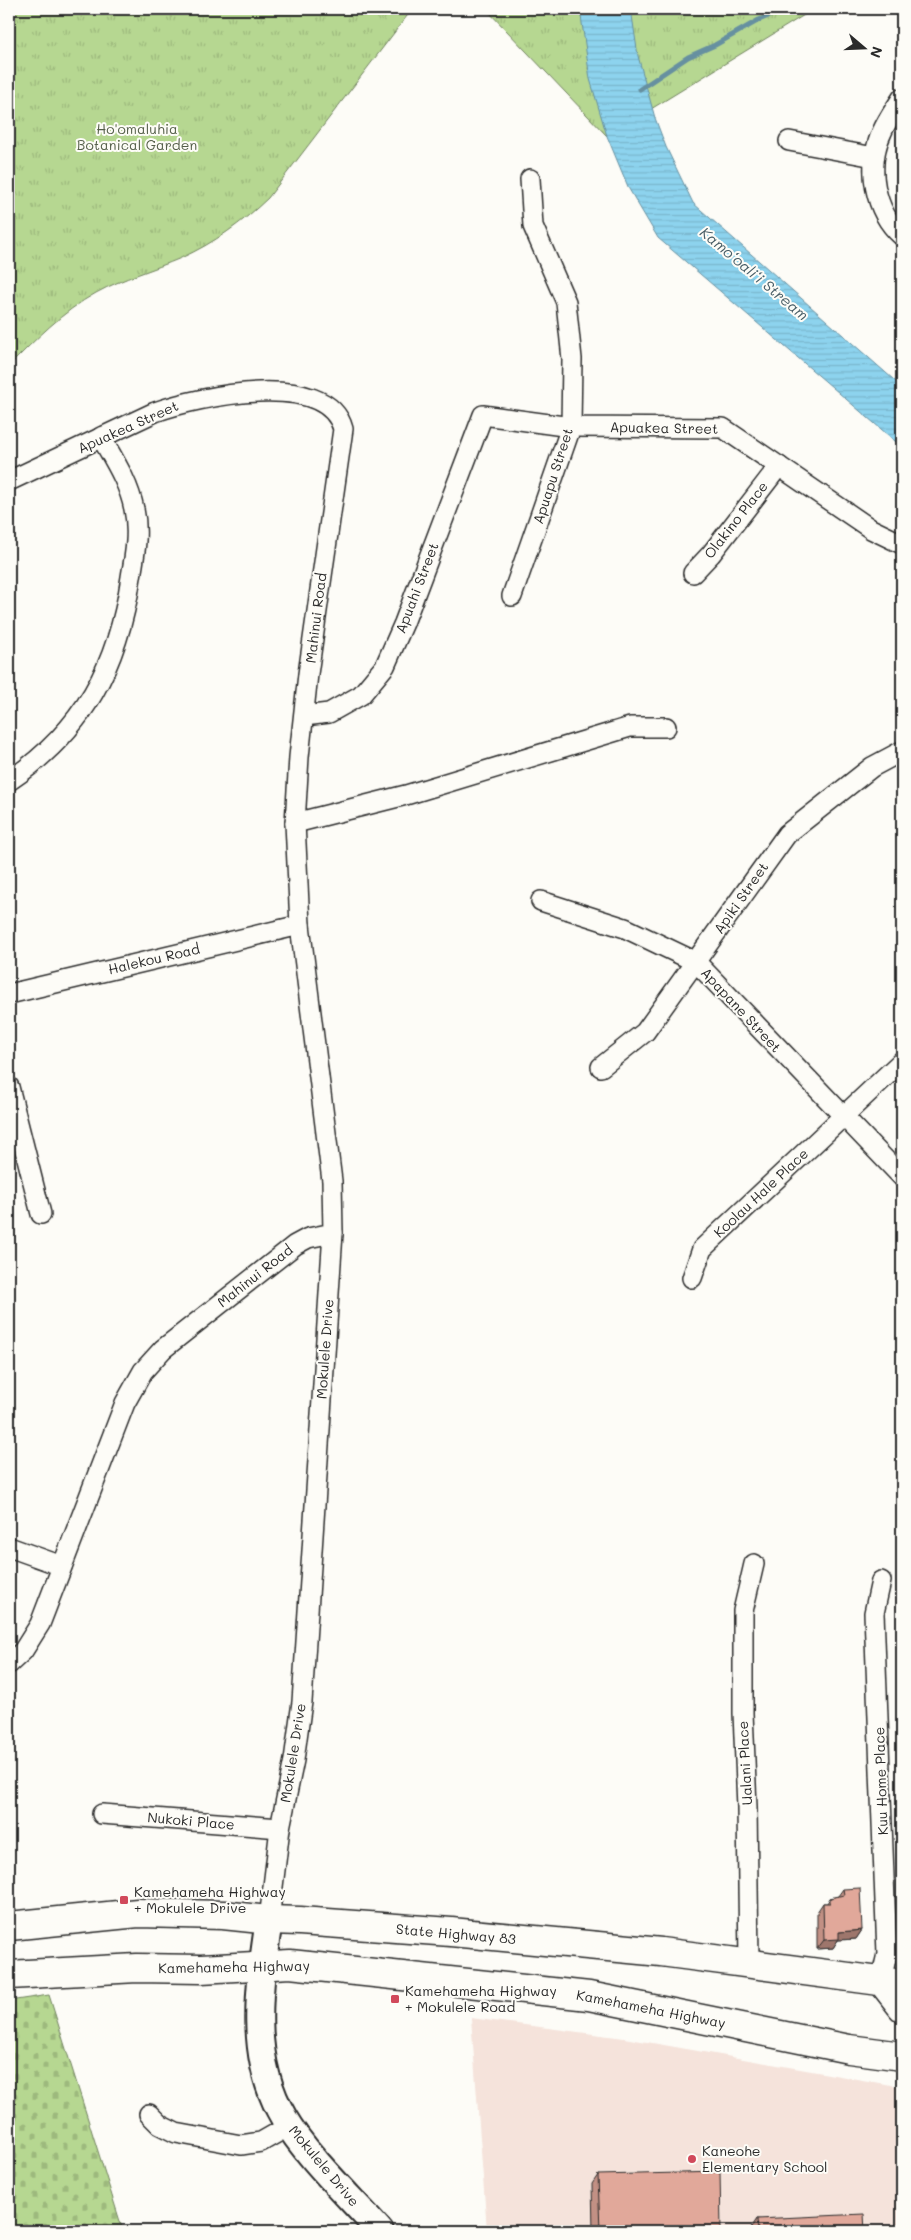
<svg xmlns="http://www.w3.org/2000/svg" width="911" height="2240" font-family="Mali,sans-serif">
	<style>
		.built { fill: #f5e3db }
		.cemetery { fill: url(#cemetery-stones); stroke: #70815e }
		.park { fill: url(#park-tufts); stroke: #70815e }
		.water { fill: url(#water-rules); stroke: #6690a0 }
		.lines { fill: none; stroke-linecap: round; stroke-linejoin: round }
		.stream { stroke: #6690a0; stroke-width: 5 }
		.street-casing { stroke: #2b2b2b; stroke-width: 22 }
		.secondary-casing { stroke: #2b2b2b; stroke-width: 30 }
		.primary-casing { stroke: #2b2b2b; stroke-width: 31 }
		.street { stroke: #fdfcf7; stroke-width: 19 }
		.secondary { stroke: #fdfcf7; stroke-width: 26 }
		.primary { stroke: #fdfcf7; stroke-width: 28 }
		.wall { fill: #c29084; stroke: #2b2b2b }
		.shaded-wall { fill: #9e766c; stroke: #2b2b2b }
		.building { fill: #e1a89a; stroke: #2b2b2b }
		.poi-dot { fill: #d1495b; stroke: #fdfcf7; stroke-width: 2 }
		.labels { text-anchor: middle; stroke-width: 4; stroke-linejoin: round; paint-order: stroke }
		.park-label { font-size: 14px; fill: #555f4a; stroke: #fdfcf7 }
		.street-label { font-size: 14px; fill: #2b2b2b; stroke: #fdfcf7 }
		.poi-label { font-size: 14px; fill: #2b2b2b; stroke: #fdfcf7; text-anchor: start }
		.water-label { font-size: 15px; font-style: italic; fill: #485d66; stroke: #fdfcf7 }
	</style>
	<defs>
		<pattern id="cemetery-stones" width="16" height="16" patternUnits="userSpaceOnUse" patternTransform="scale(1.25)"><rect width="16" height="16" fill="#b6d791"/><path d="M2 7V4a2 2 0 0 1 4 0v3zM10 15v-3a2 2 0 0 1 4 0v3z" fill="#9db97d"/></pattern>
		<pattern id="park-tufts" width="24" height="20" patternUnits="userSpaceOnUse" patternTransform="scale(1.25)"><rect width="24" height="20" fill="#b6d791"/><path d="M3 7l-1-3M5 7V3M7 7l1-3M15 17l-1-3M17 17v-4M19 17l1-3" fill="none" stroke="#9db97d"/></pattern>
		<pattern id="water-rules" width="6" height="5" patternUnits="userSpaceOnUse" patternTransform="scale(1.25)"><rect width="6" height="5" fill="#8dd3ee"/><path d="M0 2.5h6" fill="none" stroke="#7ab5cc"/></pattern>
	</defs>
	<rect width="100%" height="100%" fill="#fdfcf7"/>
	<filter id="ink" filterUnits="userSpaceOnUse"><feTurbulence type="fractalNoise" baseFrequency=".02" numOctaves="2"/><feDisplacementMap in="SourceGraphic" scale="10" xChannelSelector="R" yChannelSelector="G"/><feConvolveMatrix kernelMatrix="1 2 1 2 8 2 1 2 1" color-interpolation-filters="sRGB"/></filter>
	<g filter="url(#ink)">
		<path class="built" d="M471,2018L624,2038L902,2087V2231H487Z"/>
		<path class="cemetery" d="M49,1995L123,2231H9V2001Z"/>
		<g class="park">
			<path d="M9,9H415L407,16L268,198C242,223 214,243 181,258C153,270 123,278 96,293C62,312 36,339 9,366Z"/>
			<path d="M486,9H814L607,136Z"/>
		</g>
		<path class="water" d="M580,9H631L638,56L655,118L666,147L693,203L902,387V447L658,238L629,189L607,136L590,79Z"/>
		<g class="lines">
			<path class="stream" d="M640,89L688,57L715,45L759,20L778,12L779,9"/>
			<g class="street-casing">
				<g id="street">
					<path d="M902,98C895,109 887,120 882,132C866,166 874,211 902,236"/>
					<path d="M789,141L874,157"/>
					<path d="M9,481L155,412C197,397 327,368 343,429L308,674L299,757L295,823L300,925L332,1181L333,1233L308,1238L295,1245L163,1349L143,1371L125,1403L40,1624L23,1651L9,1664"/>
					<path d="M693,573L711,554L779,466"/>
					<path d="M512,596L571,427L572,359L566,302L533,226L530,179"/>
					<path d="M304,716L329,713L361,695L385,666L404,623L483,415L571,427L723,428L871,529L902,544"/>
					<path d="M9,781C84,730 118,666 131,577C135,554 139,532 134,509C129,483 114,460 101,437"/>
					<path d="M295,823L406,795L630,727H666"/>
					<path d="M541,901L625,928L696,962L902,1177"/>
					<path d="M9,994L300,925"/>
					<path d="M601,1067L645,1032L787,834L872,767L902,751"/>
					<path d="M9,1087L41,1214"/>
					<path d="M692,1278L702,1249L902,1061"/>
					<path d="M9,1547L62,1566"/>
					<path d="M102,1814L280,1828"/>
					<path d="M269,1920L280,1828L294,1760L302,1702L333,1233"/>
					<path d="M749,1962L747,1807L743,1713V1611L754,1564"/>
					<path d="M881,1980L887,1954L874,1613L881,1581"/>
					<path d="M149,2114L160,2125L176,2133L241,2145L261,2142L289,2126"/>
				</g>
			</g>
			<g class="secondary-casing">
				<path id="secondary" d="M269,1920C259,1987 248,2057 284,2118C306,2156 350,2197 380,2231"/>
			</g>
			<g class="primary-casing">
				<g id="primary">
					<path d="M9,1926L138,1913L223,1915L269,1920L300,1921L451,1932L661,1952L902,1984"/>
					<path d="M9,1975L137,1968L201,1969L290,1964L589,1996L849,2049L902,2056"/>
					<path d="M881,1980L902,2007"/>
				</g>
			</g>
			<use href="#street" class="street"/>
			<use href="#secondary" class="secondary"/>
			<use href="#primary" class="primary"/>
		</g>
		<g class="wall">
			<path d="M843,1889L862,1930L856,1939L838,1940L833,1948L817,1949V1912L823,1903H827L830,1898L838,1896Z"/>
			<path d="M598,2175L721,2231H593L592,2184Z"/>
			<path d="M757,2219L865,2231H751V2228Z"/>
		</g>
		<path class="shaded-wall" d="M862,1930L856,1939L838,1940L833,1948L817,1949L824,1940L839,1932Z"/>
		<g class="building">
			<path d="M860,1888L862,1930L839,1932V1939L824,1940L823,1903H830V1898L844,1895L843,1889Z"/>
			<path d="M720,2172L721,2231H600L598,2175Z"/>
			<path d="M864,2214L865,2231H758L757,2219Z"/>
		</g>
	</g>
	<g class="poi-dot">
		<rect x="119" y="1895" width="10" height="10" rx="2.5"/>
		<rect x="390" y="1994" width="10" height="10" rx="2.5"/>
		<circle cx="692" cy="2159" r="5"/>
	</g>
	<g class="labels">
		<g class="park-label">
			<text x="137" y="134">Ho'omaluhia<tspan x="137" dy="16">Botanical Garden</tspan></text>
		</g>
		<g class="street-label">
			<text transform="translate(128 427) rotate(-24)" y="5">Apuakea Street</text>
			<text transform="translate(664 428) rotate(1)" y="5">Apuakea Street</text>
			<text transform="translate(553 476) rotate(-72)" y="5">Apuapu Street</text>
			<text transform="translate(736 520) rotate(-52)" y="5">Olakino Place</text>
			<text transform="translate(417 588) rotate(-69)" y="5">Apuahi Street</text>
			<text transform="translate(316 618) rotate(-83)" y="5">Mahinui Road</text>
			<text transform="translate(741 898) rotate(-55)" y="5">Apiki Street</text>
			<text transform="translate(154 959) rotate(-13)" y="5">Halekou Road</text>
			<text transform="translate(741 1010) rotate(47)" y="5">Apapane Street</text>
			<text transform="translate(761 1193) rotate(-43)" y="5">Koolau Hale Place</text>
			<text transform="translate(255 1276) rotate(-38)" y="5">Mahinui Road</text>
			<text transform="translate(325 1349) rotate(-86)" y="5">Mokulele Drive</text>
			<text transform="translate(293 1753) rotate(-81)" y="5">Mokulele Drive</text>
			<text transform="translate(745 1763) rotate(-93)" y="5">Ualani Place</text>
			<text transform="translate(881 1781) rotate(-92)" y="5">Kuu Home Place</text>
			<text transform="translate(191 1821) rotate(5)" y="5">Nukoki Place</text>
			<text transform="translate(456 1934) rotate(5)" y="5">State Highway 83</text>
			<text transform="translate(234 1967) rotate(-1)" y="5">Kamehameha Highway</text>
			<text transform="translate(651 2009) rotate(11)" y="5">Kamehameha Highway</text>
			<text transform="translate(324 2166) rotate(50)" y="5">Mokulele Drive</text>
		</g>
		<g class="poi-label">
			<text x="134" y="1897">Kamehameha Highway<tspan x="134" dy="16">+ Mokulele Drive</tspan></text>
			<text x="405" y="1996">Kamehameha Highway<tspan x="405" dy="16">+ Mokulele Road</tspan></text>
			<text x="702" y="2156">Kaneohe<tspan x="702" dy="16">Elementary School</tspan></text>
		</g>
		<g class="water-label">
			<text transform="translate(754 274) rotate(40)" y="5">Kamoʻoaliʻi Stream</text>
		</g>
	</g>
	<rect width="911" height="2240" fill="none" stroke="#fdfcf7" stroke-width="30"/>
	<rect x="15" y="15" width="881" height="2210" fill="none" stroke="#2b2b2b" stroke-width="2" filter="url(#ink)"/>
	<g transform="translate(864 48) rotate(109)" stroke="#fdfcf7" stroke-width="4" paint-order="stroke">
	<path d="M0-4L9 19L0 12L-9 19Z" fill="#2b2b2b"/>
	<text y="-8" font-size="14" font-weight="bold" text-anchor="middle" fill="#2b2b2b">N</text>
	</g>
</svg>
